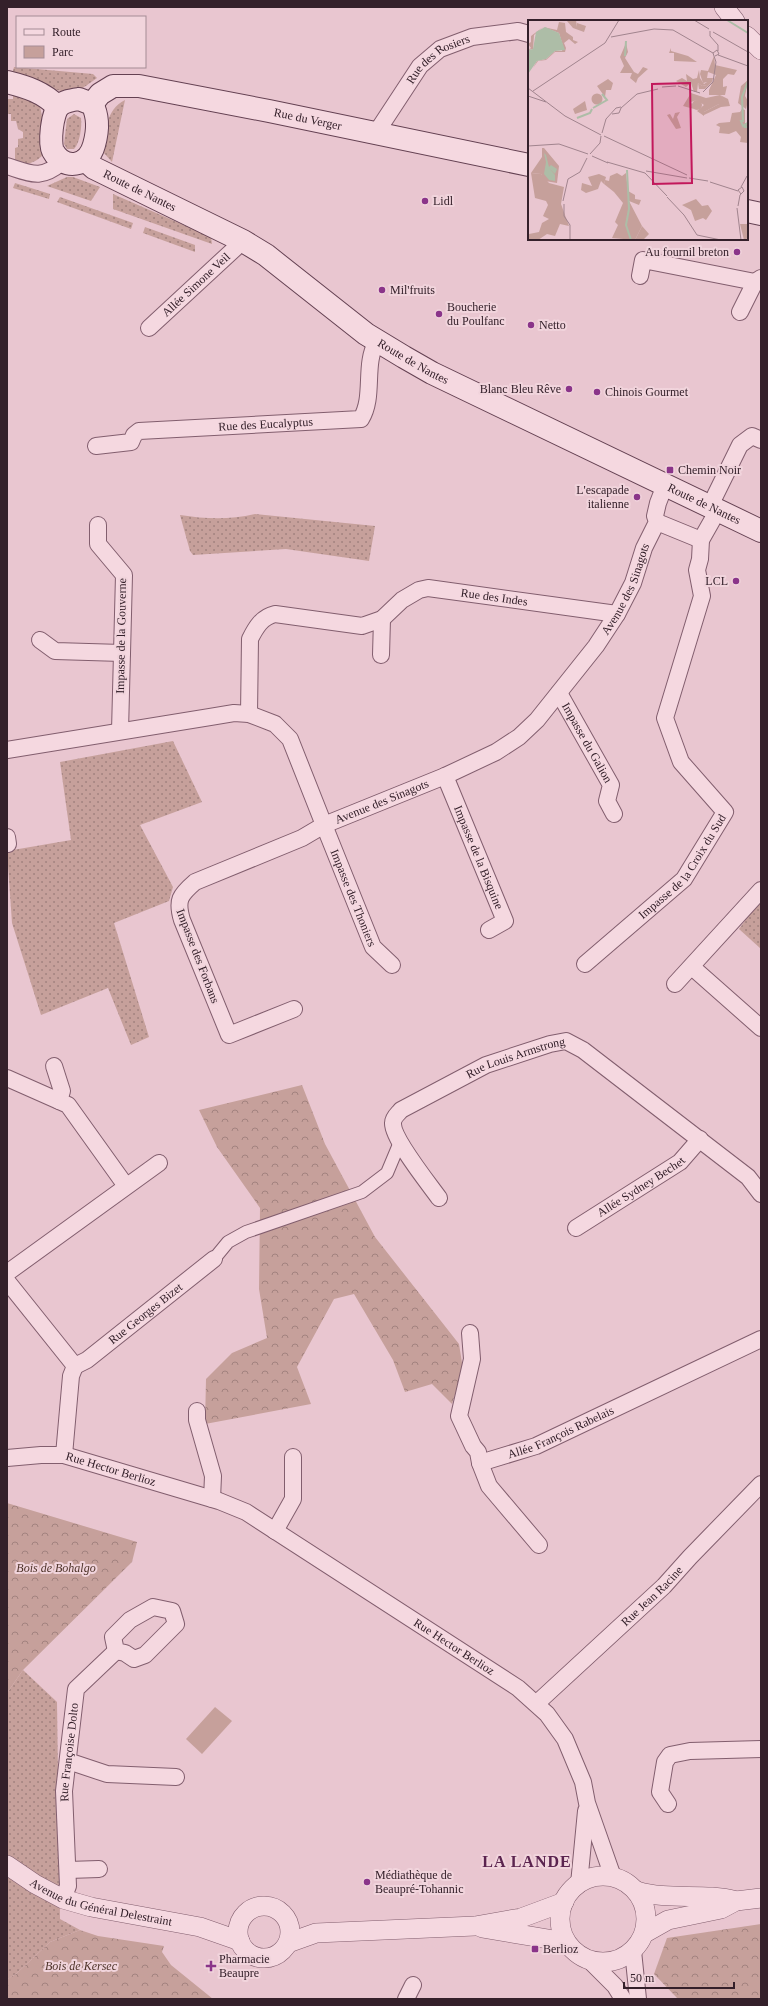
<svg xmlns="http://www.w3.org/2000/svg" width="768" height="2006" font-family="Georgia,serif">
	<style>
		.green { fill: url(#green-dots) }
		.forest { fill: url(#forest-crowns) }
		.pitch { fill: #c6a09b }
		.lines { fill: none; stroke-linecap: round; stroke-linejoin: round }
		.pedestrian-casing { stroke: #825e6e; stroke-width: 14 }
		.minor-casing { stroke: #825e6e; stroke-width: 18 }
		.tertiary-casing { stroke: #825e6e; stroke-width: 20 }
		.secondary-casing { stroke: #644152; stroke-width: 24 }
		.pedestrian { stroke: #f5d8e0; stroke-width: 12 }
		.minor { stroke: #f5d8e0; stroke-width: 16 }
		.tertiary { stroke: #f5d8e0; stroke-width: 19 }
		.secondary { stroke: #f5d8e0; stroke-width: 22 }
		.poi-dot { fill: #8a3489; stroke: #f1d4dc; stroke-width: 1.5 }
		.labels { text-anchor: middle; stroke-width: 4; stroke-linejoin: round; paint-order: stroke }
		.street-label { font-size: 12px; fill: #34202a; stroke: #f1d4dc }
		.poi-label { font-size: 12px; fill: #34202a; stroke: #f1d4dc; text-anchor: start }
		.park-label { font-size: 12px; font-style: italic; fill: #4e3329; stroke: #f1d4dc }
		.district-label { font-size: 16px; font-weight: bold; letter-spacing: 1px; fill: #5b244f; stroke: #f1d4dc }
		.inset-river { fill: none; stroke: #adbda7; stroke-width: 2 }
		.inset-road { fill: none; stroke: #a1848e; stroke-width: 1 }
		.view { fill: #c2185b; fill-opacity: 0.15; stroke: #c2185b; stroke-width: 2 }
		.inset-edge { fill: none; stroke: #34202a; stroke-width: 2 }
	</style>
	<defs>
		<pattern id="green-dots" width="8" height="8" patternUnits="userSpaceOnUse"><rect width="8" height="8" fill="#c6a09b"/><path d="M2 2h.1M6 6h.1" fill="none" stroke="#a2827f" stroke-width="1.8" stroke-linecap="round"/></pattern>
		<pattern id="forest-crowns" width="20" height="18" patternUnits="userSpaceOnUse"><rect width="20" height="18" fill="#c6a09b"/><path d="M2 6a3 3 0 1 1 6 0M12 15a3 3 0 1 1 6 0" fill="none" stroke="#a2827f"/></pattern>
	</defs>
	<rect width="100%" height="100%" fill="#e9c6d0"/>
	<g class="green">
		<path d="M14,67L93,74L97,78C91,82 83,89 76,91C59,95 28,80 12,74Z"/>
		<path d="M13,91L40,106L43,122V155C35,163 26,166 15,163V148L18,147V139L23,138V132L18,129L16,121H11V114H8L7,99H13Z"/>
		<path d="M125,100L112,162L103,152C106,132 105,110 125,100Z"/>
		<path d="M74,114L81,118C82,126 80,143 74,149H67L64,144L67,119Z"/>
		<path d="M67,177H73L100,187L91,201L47,186Z"/>
		<path d="M15,183L50,194L49,199L13,188Z"/>
		<path d="M113,194L211,237L212,244L113,209Z"/>
		<path d="M60,197L133,223L131,229L57,202Z"/>
		<path d="M145,227L195,245V252L143,233Z"/>
		<path d="M255,514L375,526L369,561L286,549L193,555L190,551L180,515C206,519 229,520 255,514Z"/>
		<path d="M173,741L202,802L140,825L173,887L169,901L114,923L149,1037L131,1045L108,988L41,1015L12,923L7,851L71,840L60,762Z"/>
		<path d="M761,904V949L739,929L754,908Z"/>
		<path d="M23,1670L57,1702L60,1919L80,1930L50,1942L16,1974L7,1979V1693Z"/>
	</g>
	<g class="forest">
		<path d="M302,1085L325,1144L375,1237L459,1344L463,1369L452,1404L432,1384L405,1392L393,1360L354,1294L334,1299L297,1367L311,1404L205,1424L206,1379L232,1353L267,1338L259,1289L260,1208L217,1147L199,1110Z"/>
		<path d="M7,1503L137,1542L132,1562L23,1670L7,1693Z"/>
		<path d="M761,1924V1999H678L654,1974L667,1938Z"/>
		<path d="M80,1930L98,1936L164,1946L162,1952L171,1965L213,1999H7V1979L16,1974L50,1942Z"/>
	</g>
	<path class="pitch" d="M215,1707L232,1721L202,1754L186,1739Z"/>
	<g class="lines">
		<g class="pedestrian-casing">
			<path id="pedestrian" d="M214,1259L228,1242L246,1232L362,1192L387,1173L400,1142"/>
		</g>
		<g class="minor-casing">
			<g id="minor">
				<path id="s1" d="M376,133L420,66L440,49L472,37L518,31L529,34"/>
				<path d="M7,166C32,174 41,180 62,162"/>
				<path d="M640,276L643,260L755,282"/>
				<path d="M740,312L755,282L761,278"/>
				<path id="s2" d="M149,328L243,241"/>
				<path id="s3" d="M96,446L131,442L134,435L139,431L361,419C375,396 363,365 377,341"/>
				<path d="M710,506L740,445L752,436L761,440"/>
				<path d="M657,522L701,540"/>
				<path d="M98,525V544L124,575L120,731"/>
				<path d="M40,640L55,651L122,653"/>
				<path d="M381,655L382,619"/>
				<path id="s4" d="M559,693L611,785L607,801L614,814"/>
				<path id="s5" d="M249,714L250,639C256,627 262,617 275,614L362,626L382,619L402,600L419,590L428,588L617,614"/>
				<path id="s6" d="M7,750L210,717L234,713L249,714L275,724L290,739L324,825L445,776L496,752L519,737L537,720L596,646L617,614L633,583L644,548L657,522L655,516L658,503L665,485"/>
				<path id="s7" d="M445,776L505,921L489,930"/>
				<path d="M7,837L8,844"/>
				<path id="s8" d="M585,964L684,879L725,812L681,762L665,718L702,596L697,570L700,559L701,540L718,510"/>
				<path d="M692,967L761,1028"/>
				<path d="M675,984L761,890"/>
				<path id="s9" d="M294,1009L229,1035L182,920C176,900 180,895 195,882L302,838L324,825L373,947L392,965"/>
				<path d="M54,1066L62,1091L59,1101"/>
				<path d="M7,1078L68,1105L126,1186"/>
				<path id="s10" d="M439,1198C429,1184 392,1138 393,1123C393,1117 398,1114 401,1110L486,1065L550,1044L566,1041L583,1050L748,1177L761,1194"/>
				<path id="s11" d="M576,1228L680,1162L700,1139"/>
				<path d="M7,1273L159,1163"/>
				<path d="M7,1281L75,1366L71,1376L64,1455"/>
				<path id="s12" d="M470,1333L472,1359L459,1416L473,1446L478,1452L480,1463L536,1446L761,1339"/>
				<path id="s13" d="M75,1366L87,1360L214,1259"/>
				<path d="M197,1411V1420L213,1476L212,1499"/>
				<path id="s14" d="M7,1458L41,1455H64L219,1501L246,1512L518,1688L547,1714L565,1739L583,1782L587,1803L613,1877"/>
				<path d="M480,1463L489,1486L539,1545"/>
				<path d="M275,1531L293,1499V1457"/>
				<path d="M153,1607L172,1611L176,1624L145,1655L134,1659L125,1653L116,1651L113,1637L130,1620Z"/>
				<path id="s15" d="M537,1703L664,1586L690,1557L761,1484"/>
				<path d="M68,1761L107,1774L176,1777"/>
				<path d="M668,1804L660,1792L665,1762L670,1755L690,1751L761,1749"/>
				<path d="M68,1870L99,1869"/>
				<path d="M579,1884L586,1811"/>
				<path id="s16" d="M63,1899L68,1886L64,1791L76,1689L116,1651"/>
				<path d="M633,1951L638,1999"/>
				<path d="M590,1961L615,1986L623,1999"/>
				<path d="M406,1999L413,1985"/>
			</g>
		</g>
		<g class="tertiary-casing">
			<g id="tertiary">
				<path d="M724,7L735,21"/>
				<path d="M747,36L761,50"/>
				<path id="s17" d="M7,1865L35,1884L63,1899L91,1907L200,1927L240,1941"/>
				<circle cx="603" cy="1919" r="43"/>
				<path d="M637,1891C669,1901 704,1892 736,1901"/>
				<circle cx="264" cy="1932" r="26"/>
				<path d="M482,1928L566,1942"/>
				<path d="M645,1933L668,1920L721,1909L736,1901L761,1898"/>
				<path d="M288,1943L316,1933L475,1926L521,1918L564,1902"/>
			</g>
		</g>
		<g class="secondary-casing">
			<g id="secondary">
				<path d="M7,82C27,87 43,92 58,107"/>
				<path d="M79,99L92,104C99,117 98,131 94,145C88,167 64,171 53,151C49,143 52,113 59,106C64,101 72,100 79,99Z"/>
				<path id="s18" d="M92,104L100,94L113,86H139L269,111L529,165"/>
				<path id="s19" d="M85,160L94,168L243,241L266,255L366,334L404,357L432,373L761,531"/>
				<path d="M747,211L761,214"/>
			</g>
		</g>
		<use href="#pedestrian" class="pedestrian"/>
		<use href="#minor" class="minor"/>
		<use href="#tertiary" class="tertiary"/>
		<use href="#secondary" class="secondary"/>
	</g>
	<g class="poi-dot">
		<circle cx="425" cy="201" r="4"/>
		<circle cx="737" cy="252" r="4"/>
		<circle cx="382" cy="290" r="4"/>
		<circle cx="439" cy="314" r="4"/>
		<circle cx="531" cy="325" r="4"/>
		<circle cx="569" cy="389" r="4"/>
		<circle cx="597" cy="392" r="4"/>
		<rect x="666" y="466" width="8" height="8" rx="2"/>
		<circle cx="637" cy="497" r="4"/>
		<circle cx="736" cy="581" r="4"/>
		<circle cx="367" cy="1882" r="4"/>
		<rect x="531" y="1945" width="8" height="8" rx="2"/>
		<path d="M209 1960h4v4h4v4h-4v4h-4v-4h-4v-4h4z"/>
	</g>
	<g class="labels">
		<g class="street-label">
			<text dy="4" stroke="none"><textPath href="#s1" startOffset="99">Rue des Rosiers</textPath></text>
			<text dy="4" stroke="none"><textPath href="#s18" startOffset="226">Rue du Verger</textPath></text>
			<text dy="4" stroke="none"><textPath href="#s19" startOffset="63">Route de Nantes</textPath></text>
			<text dy="4" stroke="none"><textPath href="#s2" startOffset="64">Allée Simone Veil</textPath></text>
			<text dy="4" stroke="none"><textPath href="#s19" startOffset="387">Route de Nantes</textPath></text>
			<text dy="4" stroke="none"><textPath href="#s3" startOffset="176">Rue des Eucalyptus</textPath></text>
			<text dy="4" stroke="none"><textPath href="#s19" startOffset="711">Route de Nantes</textPath></text>
			<text dy="4" stroke="none"><textPath href="#s6" startOffset="785">Avenue des Sinagots</textPath></text>
			<text dy="4" stroke="none"><textPath href="#s5" startOffset="344">Rue des Indes</textPath></text>
			<text transform="translate(121 636) rotate(-89)" y="4">Impasse de la Gouverne</text>
			<text dy="4" stroke="none"><textPath href="#s4" startOffset="57">Impasse du Galion</textPath></text>
			<text dy="4" stroke="none"><textPath href="#s6" startOffset="449">Avenue des Sinagots</textPath></text>
			<text dy="4" stroke="none"><textPath href="#s7" startOffset="88">Impasse de la Bisquine</textPath></text>
			<text dy="4" stroke="none"><textPath href="#s8" startOffset="139">Impasse de la Croix du Sud</textPath></text>
			<text dy="4" stroke="none"><textPath href="#s9" startOffset="458">Impasse des Thoniers</textPath></text>
			<text transform="translate(198 956) rotate(69)" y="4">Impasse des Forbans</text>
			<text dy="4" stroke="none"><textPath href="#s10" startOffset="231">Rue Louis Armstrong</textPath></text>
			<text dy="4" stroke="none"><textPath href="#s11" startOffset="77">Allée Sydney Bechet</textPath></text>
			<text dy="4" stroke="none"><textPath href="#s13" startOffset="88">Rue Georges Bizet</textPath></text>
			<text dy="4" stroke="none"><textPath href="#s12" startOffset="223">Allée François Rabelais</textPath></text>
			<text dy="4" stroke="none"><textPath href="#s14" startOffset="106">Rue Hector Berlioz</textPath></text>
			<text dy="4" stroke="none"><textPath href="#s15" startOffset="157">Rue Jean Racine</textPath></text>
			<text dy="4" stroke="none"><textPath href="#s14" startOffset="496">Rue Hector Berlioz</textPath></text>
			<text dy="4" stroke="none"><textPath href="#s16" startOffset="148">Rue Françoise Dolto</textPath></text>
			<text dy="4" stroke="none"><textPath href="#s17" startOffset="103">Avenue du Général Delestraint</textPath></text>
		</g>
		<g class="poi-label">
			<text x="433" y="205">Lidl</text>
			<text x="729" y="256" text-anchor="end">Au fournil breton</text>
			<text x="390" y="294">Mil'fruits</text>
			<text x="447" y="311">Boucherie<tspan x="447" dy="14">du Poulfanc</tspan></text>
			<text x="539" y="329">Netto</text>
			<text x="561" y="393" text-anchor="end">Blanc Bleu Rêve</text>
			<text x="605" y="396">Chinois Gourmet</text>
			<text x="678" y="474">Chemin Noir</text>
			<text x="629" y="494" text-anchor="end">L'escapade<tspan x="629" dy="14">italienne</tspan></text>
			<text x="728" y="585" text-anchor="end">LCL</text>
			<text x="375" y="1879">Médiathèque de<tspan x="375" dy="14">Beaupré-Tohannic</tspan></text>
			<text x="543" y="1953">Berlioz</text>
			<text x="219" y="1963">Pharmacie<tspan x="219" dy="14">Beaupre</tspan></text>
		</g>
		<g class="park-label">
			<text x="56" y="1572">Bois de Bohalgo</text>
			<text x="81" y="1970">Bois de Kersec</text>
		</g>
		<g class="district-label">
			<text x="527" y="1867">LA LANDE</text>
		</g>
	</g>
	<g transform="translate(528 20)">
		<rect width="220" height="220" fill="#e9c6d0"/>
		<path d="M48,0L49,7V3L58,6L56,12L45,8L39,1ZM31,2L37,3L38,12L45,17V20L50,22L47,24L41,19L36,23L38,28L37,32H27L18,40L10,41L5,48L9,41L18,39L27,31H34L35,26L31,13L15,7L6,15L5,29L0,30L3,28L0,24L3,22V16L15,7L29,10ZM143,28V31L160,36L169,42L146,41V33H141ZM186,36L187,45L209,50L206,55L200,54L195,59V67L199,66L197,75H181V70L188,55L180,52L179,58H185L184,62L177,69H171L170,63L174,66L179,65V62L175,63L172,54L173,50L180,51ZM80,59L85,63L83,70H78L77,77L69,66ZM192,75L200,79L202,86L193,87L176,95V92L191,84H199ZM164 85a5 5 0 1 1 10 0a5 5 0 1 1-10 0ZM14,128H16L31,146L29,163L17,161L13,154L3,153L14,137ZM71,154L78,157L76,164L73,161L70,169L58,173L53,170L54,163L64,166L60,157ZM100,171L107,175V179L113,180L111,185L101,181ZM168,179L174,186L180,185L184,191L178,200L175,198L167,201L163,190L154,185ZM114,206L121,214L115,220H107Z" fill="#c6a09b"/>
		<path d="M98,23L100,32L97,38L106,52L110,54L115,47L120,49L110,58L108,63L102,58L104,53H92L96,46L92,37ZM171,50L172,58L176,64L179,62V65L174,66L170,63L169,72H166L163,63L158,67L148,61L154,58L159,61L158,54L165,59L169,58ZM220,60L217,76L220,81L218,89L210,83L213,66ZM163,73L178,78L192,75L200,84H191L176,92V96L169,91L176,85L169,80L163,82L166,89L155,86ZM214,89L217,90V103L220,104V123L212,122L213,117L208,111L201,114L191,113L192,107L188,105L191,103L202,102L204,93L212,92ZM152,92L149,97L153,108L148,109L139,95L142,94L145,99L147,93ZM3,153L13,154L21,163L36,167L33,184L41,206L32,204L27,216L19,214L10,220H1V214L11,212L14,203L21,199L15,196L20,185L18,181L7,178ZM89,153L94,156L98,153L101,181L114,206L107,220L84,218L90,205L87,202L95,183L86,172L76,164L77,160L81,161L82,156Z" fill="#c6a09b"/>
		<path d="M63.5 79a5.5 5.5 0 1 1 11 0a5.5 5.5 0 1 1-11 0ZM57,81L59,90L47,94L45,89ZM212,204H220V218L216,220Z" fill="#c6a09b"/>
		<path d="M17,7L31,13L37,30L27,31L18,39L9,41L0,54V30L5,29L8,12ZM16,133L18,135L21,147L23,145L29,149L27,154L21,148L27,155V161L21,160L16,154L18,142Z" fill="#adbda7"/>
		<path class="inset-river" d="M199,0L220,13M97,36L98,21M220,61L214,77L215,101H213L215,106L218,104L217,107H220M65,88L79,80L74,74M49,98L62,93L64,89M99,150L101,189L98,205L103,220"/>
		<path class="inset-road" d="M166,0L181,9M182,11V16L190,25V31M185,12L220,32M83,17L126,9L145,10L185,33M190,35L220,46M150,66L172,73M134,67L148,66M0,68L37,96L73,115M5,71L77,23L91,0M175,72L185,62L188,42L185,33L189,30L191,34L187,36M0,76L18,82M84,94L91,93L93,88L109,74L130,69M74,113L78,99L88,88L93,87M76,116L159,155M0,126L31,124L60,134M62,134L72,123L73,116M64,136L80,143M79,142L117,153M118,151L159,158M117,153L139,176M161,158L180,161M182,162L210,171M213,167L219,156M139,177L156,195L169,215L193,220M35,181L40,159L52,152L59,138M36,184V196L42,205V220M210,186L212,175L216,171L214,167L210,170L213,174M209,188L213,220"/>
		<path class="view" d="M162,63L164,163L125,164L124,64Z"/>
		<rect width="220" height="220" class="inset-edge"/>
	</g>
	<rect width="768" height="2006" fill="none" stroke="#34202a" stroke-width="16"/>
	<rect x="16" y="16" width="130" height="52" fill="#f1d4dc" stroke="#a58c95"/>
	<rect x="24" y="29" width="20" height="6" fill="#f5d8e0" stroke="#a58c95"/>
	<text x="52" y="36" font-size="12" fill="#34202a">Route</text>
	<rect x="24" y="46" width="20" height="12" fill="#c6a09b" stroke="#a58c95"/>
	<text x="52" y="56" font-size="12" fill="#34202a">Parc</text>
	<path d="M624 1982v6h110v-6" fill="none" stroke="#34202a" stroke-width="2"/>
	<text x="630" y="1982" font-size="12" fill="#34202a" stroke="#f1d4dc" stroke-width="3" paint-order="stroke">50 m</text>
</svg>
